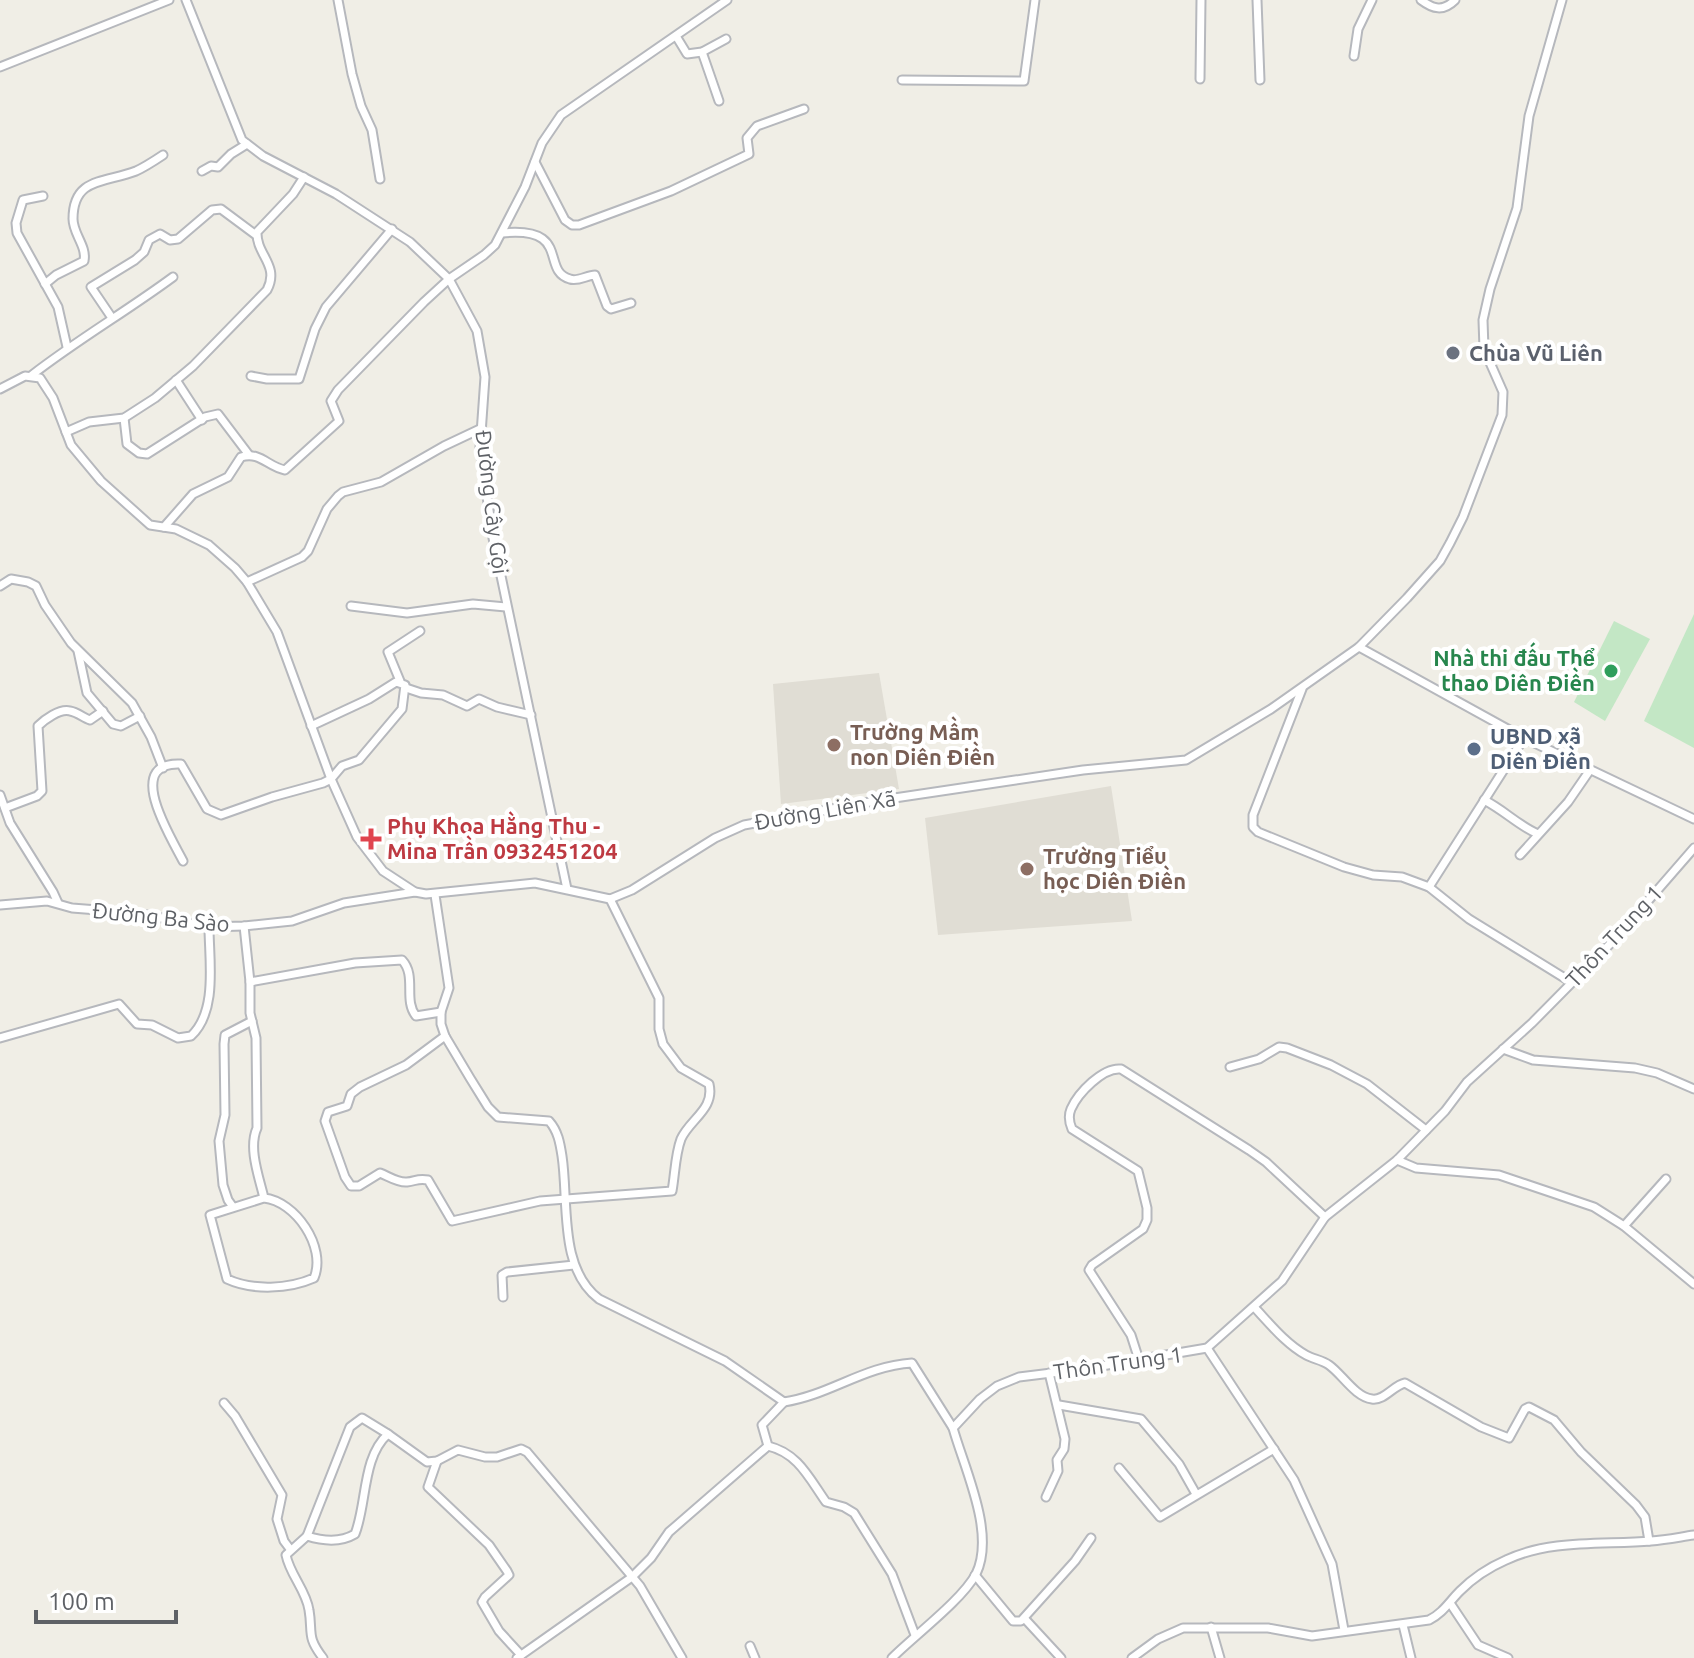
<svg xmlns="http://www.w3.org/2000/svg" width="1694" height="1658" font-family="Ubuntu,sans-serif">
	<style>
		.education { fill: #e0ddd4 }
		.green { fill: #c3e7c5 }
		.lines { fill: none; stroke-linecap: round; stroke-linejoin: round }
		.street-casing { stroke: #b6b8bd; stroke-width: 11 }
		.street { stroke: #fff; stroke-width: 7 }
		.worship-dot { fill: #6b7280; stroke: #fff; stroke-width: 3 }
		.leisure-dot { fill: #2e9e5b; stroke: #fff; stroke-width: 3 }
		.education-dot { fill: #8d6e63; stroke: #fff; stroke-width: 3 }
		.service-dot { fill: #5c6f8a; stroke: #fff; stroke-width: 3 }
		.health-dot { fill: #e0444e; stroke: #fff; stroke-width: 3 }
		.labels { text-anchor: middle; stroke-width: 8; stroke-linejoin: round; paint-order: stroke }
		.worship-label { font-size: 22px; font-weight: bold; fill: #5b616d; stroke: #fff; text-anchor: start }
		.street-label { font-size: 22px; fill: #5e6166; stroke: #fff }
		.leisure-label { font-size: 22px; font-weight: bold; fill: #27864d; stroke: #fff; text-anchor: end }
		.education-label { font-size: 22px; font-weight: bold; fill: #785e54; stroke: #fff; text-anchor: start }
		.service-label { font-size: 22px; font-weight: bold; fill: #4e5e75; stroke: #fff; text-anchor: start }
		.health-label { font-size: 22px; font-weight: bold; fill: #be3a42; stroke: #fff; text-anchor: start }
	</style>
	<rect width="100%" height="100%" fill="#f0eee6"/>
	<g class="education">
		<path d="M879,673L899,789L781,804L773,684Z"/>
		<path d="M1111,786L1132,921L938,935L925,818Z"/>
	</g>
	<g class="green">
		<path d="M1694,614V748L1644,721Z"/>
		<path d="M1614,621L1650,639L1605,721L1574,702Z"/>
	</g>
	<g class="lines">
		<g class="street-casing">
			<g id="street">
				<path d="M186,0L242,140L263,156L336,194L410,242L449,279L477,331L485,377L480,448L493,538L567,889"/>
				<path d="M338,0L352,74L361,106L372,130L380,179"/>
				<path d="M1257,0L1260,80"/>
				<path d="M1421,0C1433,9 1443,12 1455,0"/>
				<path d="M676,36L687,54L702,52L726,39"/>
				<path d="M702,52L719,101"/>
				<path d="M1354,56L1358,29L1372,0"/>
				<path d="M0,67L169,0"/>
				<path d="M1200,79L1201,0"/>
				<path d="M902,80L1024,81L1035,0"/>
				<path d="M535,162L565,220L572,225H579L671,191L749,154L747,138L757,126L804,109"/>
				<path d="M202,171L211,166L218,167L231,154L247,144"/>
				<path d="M43,196L23,200L16,223L17,233L58,307L67,347"/>
				<path d="M502,233C572,226 540,271 570,279C578,282 587,275 595,275L607,306L611,309L631,303"/>
				<path d="M45,284L56,275L84,261C87,246 73,234 73,219C73,177 105,183 136,171C145,167 154,161 163,155"/>
				<path d="M112,318L91,287L135,260L144,252L149,240L160,234L170,240L178,239L212,210L221,209L256,235"/>
				<path d="M32,375C77,340 127,311 173,277"/>
				<path d="M251,376L267,379H299L315,329L326,307L392,229"/>
				<path d="M176,380L202,420"/>
				<path d="M0,389L25,376L40,378L53,398L71,445L101,481L150,525L176,529L209,545L235,568L247,582L277,632L331,779L357,837L383,871L415,892L426,894L535,883L610,899L632,890L715,838L744,825L881,800L1083,770L1186,760L1271,709L1359,647L1524,738L1694,819"/>
				<path d="M124,418L127,444L139,453L147,454L205,417L218,414L249,455"/>
				<path d="M66,432L89,422L124,418L155,398L193,366L267,290C280,265 256,255 257,232L293,194L304,177"/>
				<path d="M164,527L193,494L228,477L241,457C260,451 268,467 285,470L339,421L331,401L338,390L424,302L449,279L484,255L495,245L525,187L542,143L561,115L727,0"/>
				<path d="M247,582L302,557L308,551L327,509L338,496L343,492L381,482L444,446L480,429"/>
				<path d="M0,586L11,579L28,582L36,586L45,605L71,643L132,703L151,737L163,768"/>
				<path d="M351,606L407,613L473,604L506,607"/>
				<path d="M1359,647L1407,598L1440,561L1450,543L1463,517L1502,415L1503,392L1484,349L1483,320L1490,289L1517,208L1529,116L1562,0"/>
				<path d="M78,651L87,693L113,724L121,726L140,716"/>
				<path d="M400,681L388,652L420,631"/>
				<path d="M406,688L421,693L443,695L467,706L479,699L497,707L531,715"/>
				<path d="M1302,689L1253,815V827L1258,832L1344,867L1373,875L1402,877L1429,887L1469,919L1571,982"/>
				<path d="M0,795L10,823L53,892L58,903"/>
				<path d="M1484,800C1504,810 1519,826 1538,834"/>
				<path d="M5,808L37,796L42,791L38,726C44,720 60,708 70,711C77,712 84,718 90,720L103,711"/>
				<path d="M1520,855L1568,802L1590,770"/>
				<path d="M183,861C172,839 122,761 181,764L207,809L221,815L272,797L323,783L331,779L342,766L359,760L402,709L405,685L396,682L369,699L311,726"/>
				<path d="M1429,887L1524,738"/>
				<path d="M435,895L449,988L441,1012V1024L445,1036L470,1078L488,1107L498,1117L549,1121C558,1131 560,1143 562,1156C569,1202 558,1268 599,1299L725,1361L784,1402C830,1395 864,1366 912,1363L953,1428"/>
				<path d="M0,905L47,901L72,908L136,913L209,927L244,926L292,921L344,903L415,892"/>
				<path d="M244,926L250,982V1013L256,1038L257,1128C248,1148 259,1177 264,1198C295,1201 327,1247 314,1278C289,1289 253,1291 227,1279L210,1215L264,1198"/>
				<path d="M250,982L355,963L402,960C417,976 403,1000 416,1016L441,1012"/>
				<path d="M445,1036L406,1065L360,1087L351,1094L347,1106L328,1112L325,1121L345,1177L351,1186H359L380,1173C388,1176 398,1183 407,1182C416,1181 418,1178 428,1180L452,1221L540,1201L672,1191C675,1175 675,1155 681,1139C690,1119 715,1109 709,1084L681,1068L663,1044L659,1029V998L610,899"/>
				<path d="M0,1038L119,1004L137,1024L152,1025L178,1038L191,1036C218,1011 209,960 209,927"/>
				<path d="M1503,1049L1533,1060L1635,1068L1657,1073L1694,1089"/>
				<path d="M1230,1067L1259,1059L1279,1047L1287,1048L1331,1065L1367,1084L1426,1130"/>
				<path d="M1397,1160L1416,1168L1499,1175L1594,1207L1624,1226L1694,1284"/>
				<path d="M233,1207L228,1200L223,1185L219,1141L225,1115L224,1044L225,1035L252,1021"/>
				<path d="M1624,1226L1666,1179"/>
				<path d="M503,1297L502,1275L507,1272L574,1265"/>
				<path d="M1255,1308C1270,1324 1286,1344 1306,1355C1313,1359 1322,1360 1329,1365C1342,1374 1355,1397 1372,1399C1384,1401 1394,1385 1405,1383L1481,1427L1509,1438L1525,1409L1529,1407L1554,1420L1581,1452L1636,1505L1645,1517L1649,1541"/>
				<path d="M1207,1348L1294,1480L1332,1564L1344,1630"/>
				<path d="M1139,1360L1131,1335L1089,1270L1092,1265L1143,1229L1147,1220V1208L1138,1171L1072,1129C1069,1122 1068,1116 1071,1109C1078,1093 1103,1067 1121,1069L1249,1150L1266,1162L1325,1217"/>
				<path d="M224,1403L235,1416L282,1495L277,1519L284,1541L290,1549"/>
				<path d="M1059,1405L1141,1419L1179,1464L1196,1494"/>
				<path d="M768,1446C798,1453 809,1478 826,1502L844,1507L854,1513L892,1574L915,1635"/>
				<path d="M437,1461L428,1487L489,1545L507,1571L509,1575L485,1597L482,1602L499,1631L521,1655"/>
				<path d="M1119,1468L1160,1517L1274,1449"/>
				<path d="M1046,1497L1058,1471L1057,1460L1064,1449L1065,1439L1049,1373"/>
				<path d="M307,1536L350,1427L362,1418L388,1434"/>
				<path d="M975,1575L1013,1621H1021L1075,1561L1091,1538"/>
				<path d="M1450,1603L1478,1645L1508,1658"/>
				<path d="M1025,1619L1061,1658"/>
				<path d="M1403,1625L1411,1658"/>
				<path d="M1211,1627L1220,1658"/>
				<path d="M750,1646L755,1658"/>
				<path d="M323,1658C306,1636 313,1633 309,1610C306,1590 290,1575 286,1555L307,1536C323,1541 340,1543 355,1534C367,1504 362,1457 388,1434L427,1462L437,1461L458,1450L485,1457H497L521,1449L527,1452L640,1586L682,1658"/>
				<path d="M517,1658L632,1577L651,1558L669,1532L768,1446L762,1425L784,1402"/>
				<path d="M892,1658C914,1636 962,1600 976,1574C996,1533 964,1468 953,1428L980,1399L997,1386L1019,1377L1084,1369L1207,1348L1282,1281L1325,1217L1397,1160L1445,1111L1467,1082L1532,1023L1614,940L1694,848"/>
				<path d="M1132,1658L1158,1639L1183,1628H1268L1312,1636L1429,1620C1443,1613 1449,1602 1460,1591C1472,1579 1490,1567 1506,1560C1550,1539 1604,1545 1651,1541C1666,1540 1680,1537 1694,1535"/>
			</g>
		</g>
		<use href="#street" class="street"/>
	</g>
	<circle class="worship-dot" cx="1453" cy="353" r="8"/>
	<circle class="leisure-dot" cx="1611" cy="671" r="8"/>
	<g class="education-dot">
		<circle cx="834" cy="745" r="8"/>
		<circle cx="1027" cy="869" r="8"/>
	</g>
	<circle class="service-dot" cx="1474" cy="749" r="8"/>
	<path class="health-dot" d="M367 827h8v8h8v8h-8v8h-8v-8h-8v-8h8z"/>
	<g class="labels">
		<g class="worship-label">
			<text x="1469" y="361">Chùa Vũ Liên</text>
		</g>
		<g class="street-label">
			<text transform="translate(492 502) rotate(83)" y="8">Đường Cây Gội</text>
			<text transform="translate(825 810) rotate(-10)" y="8">Đường Liên Xã</text>
			<text transform="translate(161 917) rotate(6)" y="8">Đường Ba Sào</text>
			<text transform="translate(1614 936) rotate(-47)" y="8">Thôn Trung 1</text>
			<text transform="translate(1118 1363) rotate(-8)" y="8">Thôn Trung 1</text>
		</g>
		<g class="leisure-label">
			<text x="1595" y="666">Nhà thi đấu Thể<tspan x="1595" dy="25">thao Diên Điền</tspan></text>
		</g>
		<g class="education-label">
			<text x="850" y="740">Trường Mầm<tspan x="850" dy="25">non Diên Điền</tspan></text>
			<text x="1043" y="864">Trường Tiểu<tspan x="1043" dy="25">học Diên Điền</tspan></text>
		</g>
		<g class="service-label">
			<text x="1490" y="744">UBND xã<tspan x="1490" dy="25">Diên Điền</tspan></text>
		</g>
		<g class="health-label">
			<text x="387" y="834">Phụ Khoa Hằng Thu -<tspan x="387" dy="25">Mina Trần 0932451204</tspan></text>
		</g>
	</g>
	<path d="M36 1610v12h140v-12" fill="none" stroke="#5e6166" stroke-width="4"/>
	<text x="48" y="1610" font-size="24" fill="#5e6166" stroke="#ffffff" stroke-width="6" paint-order="stroke">100 m</text>
</svg>
